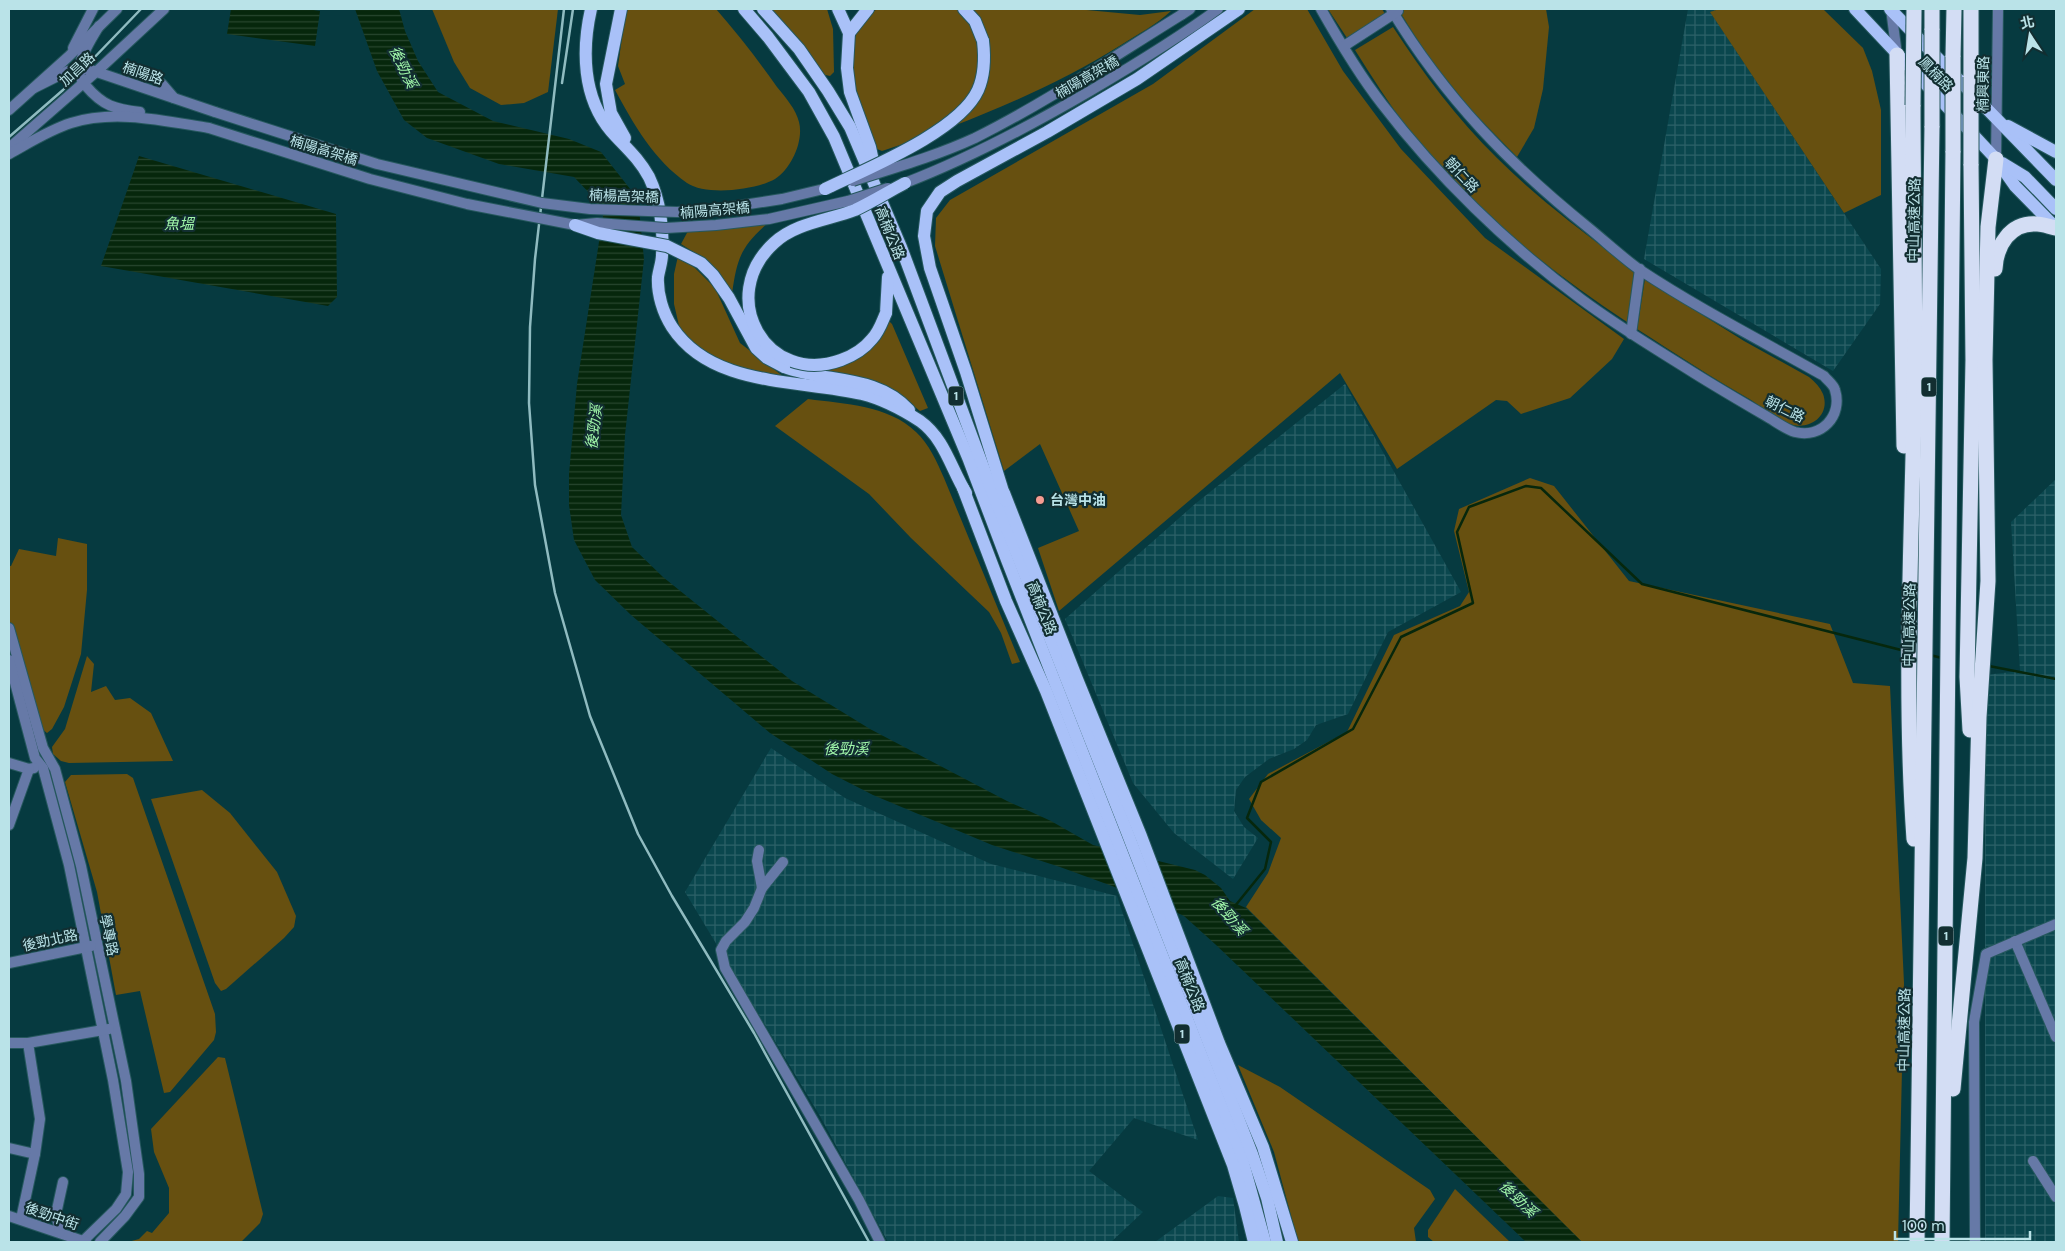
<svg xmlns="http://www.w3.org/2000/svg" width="2065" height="1251" font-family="'DM Sans','Noto Sans TC',sans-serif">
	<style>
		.industrial { fill: url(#industrial-grid) }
		.green { fill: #675010 }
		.water { fill: url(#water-rules) }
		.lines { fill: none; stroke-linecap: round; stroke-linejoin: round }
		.stream { stroke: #06270c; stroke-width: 2.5 }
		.minor-casing { stroke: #26585e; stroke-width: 12 }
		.major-casing { stroke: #26585e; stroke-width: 14 }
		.highway-casing { stroke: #26585e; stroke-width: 17 }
		.minor { stroke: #6679a7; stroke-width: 10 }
		.major { stroke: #a9c1f8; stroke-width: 12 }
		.highway { stroke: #d3ddf4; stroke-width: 15 }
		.rail { stroke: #8fbbc0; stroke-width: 2.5 }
		.minor-bridge-casing { stroke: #26585e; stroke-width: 12; stroke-linecap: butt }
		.major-bridge-casing { stroke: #26585e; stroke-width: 14; stroke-linecap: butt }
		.highway-bridge-casing { stroke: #26585e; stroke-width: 17; stroke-linecap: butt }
		.minor-bridge { stroke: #6679a7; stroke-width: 10 }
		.major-bridge { stroke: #a9c1f8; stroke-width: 12 }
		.highway-bridge { stroke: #d3ddf4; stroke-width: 15 }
		.poi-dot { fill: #f59c92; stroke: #122e31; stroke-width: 2 }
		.labels { text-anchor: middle; stroke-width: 4.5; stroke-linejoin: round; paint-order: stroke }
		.shield { fill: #122e31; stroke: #88adb1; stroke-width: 1 }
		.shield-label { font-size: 12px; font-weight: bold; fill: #bae3e8 }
		.street-label { font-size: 14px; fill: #bae3e8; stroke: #122e31 }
		.poi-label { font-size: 14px; font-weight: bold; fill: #bae3e8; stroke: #122e31; text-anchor: start }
		.water-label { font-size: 15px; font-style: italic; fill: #a0f6a9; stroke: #122e31 }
	</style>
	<defs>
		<pattern id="industrial-grid" width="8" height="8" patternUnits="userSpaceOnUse" patternTransform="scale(1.25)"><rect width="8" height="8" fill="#0a474e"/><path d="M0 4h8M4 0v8" fill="none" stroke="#2c6168"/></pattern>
		<pattern id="water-rules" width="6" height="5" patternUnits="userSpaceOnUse" patternTransform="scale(1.25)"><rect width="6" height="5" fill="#06270c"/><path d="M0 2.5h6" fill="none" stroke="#28462f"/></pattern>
	</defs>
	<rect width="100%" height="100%" fill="#063a40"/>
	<g class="industrial">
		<path d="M1688,9H1717L1711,13L1881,269L1880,304L1833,371L1644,259Z"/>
		<path d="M1345,384L1461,592L1388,632L1348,714L1316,725L1307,740L1294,749L1269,759L1245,777L1236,790L1234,811L1244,827L1258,838L1233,879L1174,833L1133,783L1065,619L1195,504Z"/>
		<path d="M2056,479V1242H1985V675L2020,671L2011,522Z"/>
		<path d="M771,748L845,798L991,864L1117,896L1198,1140L1134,1118L1089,1171L1143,1212L1111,1242H888L820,1116L685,892Z"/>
		<path d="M1218,1196L1233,1198L1239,1242H1155Z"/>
	</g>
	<g class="green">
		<path d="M432,9H558L548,92L524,103L501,105L470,88L454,62Z"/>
		<path d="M626,9H716C738,34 758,60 777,87C785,97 796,109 799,122C804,141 791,169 775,179C756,190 706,196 687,183C654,160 634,125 615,90L625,84L618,66Z"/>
		<path d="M770,9H827L833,29L834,72L830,76L821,74Z"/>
		<path d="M877,9H1076L1140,15L1171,11C1156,25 1138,34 1121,45C1047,91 965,124 882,151L877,149C861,108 829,41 877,9Z"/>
		<path d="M1255,9H1307L1343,71L1401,149L1485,238L1624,339L1612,359L1570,398L1521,414L1507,401L1496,400L1397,469L1340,373L1059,611L1038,548L1079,531L1040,444L1004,471L935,246L936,218L950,200L1153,84Z"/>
		<path d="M1328,9H1382L1385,14L1347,38Z"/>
		<path d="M1398,9H1546L1549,27L1543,89L1534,128L1517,157L1470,109L1427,55Z"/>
		<path d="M1719,9H1823L1863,48L1872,71L1881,110V195L1844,213L1710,12Z"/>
		<path d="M1393,27C1423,73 1457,119 1497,158C1539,200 1587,235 1635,271L1627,322C1547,269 1467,206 1408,129C1389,104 1372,77 1355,50Z"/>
		<path d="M769,222C741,246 737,258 732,294C722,271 701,257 681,244L688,231Z"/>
		<path d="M678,256L695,268L715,288L740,343L784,377L734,367L689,343L680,330L674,304V274Z"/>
		<path d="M1645,279L1744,341L1809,377C1815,382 1820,387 1823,394C1831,416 1809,431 1790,424C1776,418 1763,408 1751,400C1712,378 1675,353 1637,329Z"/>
		<path d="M889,321L892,324L928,408L920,411L905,399L814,368L835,365Z"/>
		<path d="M808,399C845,404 888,405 916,432C929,444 937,462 944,478L1020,662L1012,664L1001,633L989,612L911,538L869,494L775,426Z"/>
		<path d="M1530,478L1554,486L1629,581L1830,624L1853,683L1890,686L1904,983L1898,1242H1582L1246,907L1268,873L1281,838L1261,820L1249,799L1268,774L1347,732L1394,635L1460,606L1469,592L1454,531L1459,509Z"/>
		<path d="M58,538L87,544V590L81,654L64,707L52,729L47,733L41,728L9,620V566H11L19,549L56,556Z"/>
		<path d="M87,656L94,664L91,692L106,686L115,700L130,698L151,713L173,761L69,763L61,761L53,754L52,747L65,729Z"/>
		<path d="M127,774L133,778L215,1014L216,1032L214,1040L170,1092L164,1093L140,991L116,995L97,892L65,782L71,775Z"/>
		<path d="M202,790L230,813L277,872L296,916L294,927L284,938L226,989L221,991L215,983L151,799Z"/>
		<path d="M218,1057L225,1058L263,1214L260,1223L241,1242H128L139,1239L147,1231L152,1233L169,1213V1188L154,1152L151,1129Z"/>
		<path d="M1238,1065L1280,1087L1430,1190L1435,1199L1414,1228L1416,1242H1298L1274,1152Z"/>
		<path d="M1455,1189L1510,1242H1434L1428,1237V1230Z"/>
	</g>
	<g class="water">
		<path d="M231,9H307L320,11L315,46L227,34Z"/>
		<path d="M355,9H399L405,31L418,61L438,92L493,121L569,139L601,152L638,199L644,259L625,435L621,515L632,547L663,577L792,681L870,729L1007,801L1051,821L1093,845L1195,870L1205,875L1221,888L1230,901L1246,908L1582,1242H1526L1215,944L1184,916L1145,898L1060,867L992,845L873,795L832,774L770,733L631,615L595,580L574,540L569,505V474L577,384L603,216L593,197L574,177L499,164L427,138L404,120L377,71Z"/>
		<path d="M139,156L336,214L337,297L328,306L101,266Z"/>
	</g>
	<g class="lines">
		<g class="stream">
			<path d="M1930,655L1942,658"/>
			<path d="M1989,666L2056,679"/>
			<path d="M1235,906L1265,869L1271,842L1247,818L1261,782L1353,729L1401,637L1473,603L1457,532L1469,507L1526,486L1541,488L1642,584L1905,651"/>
		</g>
		<g class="minor-casing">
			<g id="minor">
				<path d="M1321,9C1338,39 1361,77 1382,104C1437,176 1508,245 1581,299C1617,326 1656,349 1694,373C1718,388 1742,402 1766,416C1775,421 1785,429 1795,432C1821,439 1843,416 1835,390C1834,385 1827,380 1824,376C1762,341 1699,309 1640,270C1623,258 1607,243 1590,229C1510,165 1445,98 1391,9"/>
				<path d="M1891,9L1897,55"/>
				<path d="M1181,15L1190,9"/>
				<path d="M99,26C92,38 81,54 79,68C78,75 82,81 86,86C103,106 115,109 140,112"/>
				<path d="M1344,46L1398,11"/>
				<path d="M73,48L93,9"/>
				<path d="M162,84L174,98"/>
				<path d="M34,88L68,71L88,69L215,112"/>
				<path d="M9,110L68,57L117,9"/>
				<path d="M9,148L96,72L164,9"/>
				<path d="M9,154C29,143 49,130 71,123C115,109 165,121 209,128"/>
				<path d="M1996,159L1998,9"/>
				<path d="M905,183C970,158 1030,126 1090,91C1134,65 1177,39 1218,9"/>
				<path d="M1631,334L1640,269"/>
				<path d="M9,628L43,748L55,769L81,866L126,1081L139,1174V1197L125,1216L100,1242"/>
				<path d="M9,660L35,758L43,768L69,865L113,1080L128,1172L126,1194L116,1209L82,1242"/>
				<path d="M9,763L29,769L34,768"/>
				<path d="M9,825L29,769"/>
				<path d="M759,850L757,861L762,888"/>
				<path d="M783,862L762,888L754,908L745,922L726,941L721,950L725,968L859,1200L880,1242"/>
				<path d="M2015,941L2056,1037"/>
				<path d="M9,963L91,946"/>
				<path d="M9,1043H28L109,1029"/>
				<path d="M9,1148L35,1154"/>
				<path d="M2033,1161L2056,1197"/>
				<path d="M9,1216L86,1242"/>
				<path d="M21,1219L35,1154L40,1119L28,1043"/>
				<path d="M60,1232L56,1214L63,1182"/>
				<path d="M1975,1242L1974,1022L1986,954L2056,924"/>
			</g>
		</g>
		<g class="major-casing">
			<g id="major">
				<path d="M591,9C582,49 582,97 611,131C625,147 638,157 649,177C660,200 664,230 662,255C662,262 659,270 658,277C657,294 663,313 672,327C712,388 799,379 862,394C882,399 903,410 920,421C945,439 951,469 966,493"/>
				<path d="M621,9L606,84L611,113L625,138"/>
				<path d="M744,9L768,37L809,92L834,137L969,460L1007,560L1242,1159L1265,1242"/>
				<path d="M763,9L799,49L828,91L850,127L901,247L994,496L1127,832L1252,1154L1267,1198L1277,1242"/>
				<path d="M838,9L849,33L847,68L850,92L870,147L875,170"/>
				<path d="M964,9L975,21L983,41"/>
				<path d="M1855,9L1996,159L2015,186L2056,228"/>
				<path d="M1890,9L2056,180"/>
				<path d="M849,33L868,9"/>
				<path d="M2008,126L2056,152"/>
				<path d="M2002,163L2025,177L2056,209"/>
				<path d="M886,313L888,277"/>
				<path d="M784,367C826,383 876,374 909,410"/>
				<path d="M963,488L1006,601L1046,691L1233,1165L1245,1206L1254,1242"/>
				<path d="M1004,493L1077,679L1141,836L1219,1043L1263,1147L1292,1242"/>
				<path d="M1006,501L966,372L930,268L924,236L927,211L940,192L957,181L1047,132L1137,79L1239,9"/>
			</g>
		</g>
		<g class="highway-casing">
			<g id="highway">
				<path d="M1932,30V9"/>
				<path d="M1897,55L1904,446"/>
				<path d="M1953,57L1954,9"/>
				<path d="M1971,77V9"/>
				<path d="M1913,105C1913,208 1916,312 1914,415C1911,556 1904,698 1914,839"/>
				<path d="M1995,269C1996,246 2010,222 2037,224C2043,224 2050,227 2056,228"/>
				<path d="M1970,730L1967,677L1973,360L1971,164"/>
				<path d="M1953,1089L1975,858L1979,717L1988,581L1985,360L1988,227L1996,159"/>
				<path d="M1917,1242L1932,126"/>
				<path d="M1942,1242L1953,151"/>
			</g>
		</g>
		<use href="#minor" class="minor"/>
		<use href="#major" class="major"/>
		<use href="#highway" class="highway"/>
		<g class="rail">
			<path d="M564,9L535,259L530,327L529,403L535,485L555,593L590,716L638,834L672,896L754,1033L869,1242"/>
			<path d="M562,83L573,9"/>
			<path d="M9,137L63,90L141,9"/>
		</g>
		<g class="minor-bridge-casing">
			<g id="minor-bridge">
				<path d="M215,112L377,164L542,203L590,209L677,212L711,210L782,199L832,187"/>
				<path d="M209,128L370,179L467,204L575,225L597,223L666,228L716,225L769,219L848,201L888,188"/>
				<path d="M853,181C894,168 936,156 975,138C1047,102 1113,57 1181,15"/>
			</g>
		</g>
		<g class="major-bridge-casing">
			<g id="major-bridge">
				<path d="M825,189C866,169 959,132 978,90C985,74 985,58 983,41"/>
				<path d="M575,225L598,233L667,246L701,263L713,275L729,298L756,348L767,358L784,367"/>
				<path d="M886,313C882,322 879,332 872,339C864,349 852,356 841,360C767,387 715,297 774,243C795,223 829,220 855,210C872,202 888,192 905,183"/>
			</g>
		</g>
		<g class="highway-bridge-casing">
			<g id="highway-bridge">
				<path d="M1953,57V151"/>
				<path d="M1971,77V164"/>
				<path d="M1913,105L1914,10"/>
				<path d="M1932,126V30"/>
			</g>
		</g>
		<use href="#minor-bridge" class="minor-bridge"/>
		<use href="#major-bridge" class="major-bridge"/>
		<use href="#highway-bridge" class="highway-bridge"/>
	</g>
	<circle class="poi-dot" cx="1040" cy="500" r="5"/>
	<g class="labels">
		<g class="shield">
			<rect x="1921.5" y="377.5" width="15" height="19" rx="4"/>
			<rect x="948.5" y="386.5" width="15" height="19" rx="4"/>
			<rect x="1938.5" y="926.5" width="15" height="19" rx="4"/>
			<rect x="1174.5" y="1024.5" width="15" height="19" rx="4"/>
		</g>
		<g class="shield-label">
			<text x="1929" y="391">1</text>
			<text x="956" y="400">1</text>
			<text x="1946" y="940">1</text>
			<text x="1182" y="1038">1</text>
		</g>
		<g class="street-label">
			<text transform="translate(77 69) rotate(-43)" y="5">加昌路</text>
			<text transform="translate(143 73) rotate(19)" y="5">楠陽路</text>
			<text transform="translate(1936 74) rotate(46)" y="5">鳳楠路</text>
			<text transform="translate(1087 77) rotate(-30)" y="5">楠陽高架橋</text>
			<text transform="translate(1983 84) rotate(-89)" y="5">楠興東路</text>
			<text transform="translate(324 150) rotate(17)" y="5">楠陽高架橋</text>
			<text transform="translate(1462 175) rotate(47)" y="5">朝仁路</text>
			<text transform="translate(624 196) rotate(2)" y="5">楠楊高架橋</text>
			<text transform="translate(715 210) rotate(-5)" y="5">楠陽高架橋</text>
			<text transform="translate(1914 220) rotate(-89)" y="5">中山高速公路</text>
			<text transform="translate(890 233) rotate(68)" y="5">高楠公路</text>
			<text transform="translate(1785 409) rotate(26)" y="5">朝仁路</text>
			<text transform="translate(1042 608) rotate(68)" y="5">高楠公路</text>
			<text transform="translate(1909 625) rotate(-89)" y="5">中山高速公路</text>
			<text transform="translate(109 935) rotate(78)" y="5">學專路</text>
			<text transform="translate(50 940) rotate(-12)" y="5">後勁北路</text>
			<text transform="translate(1190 985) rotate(68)" y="5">高楠公路</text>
			<text transform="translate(1904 1030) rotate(-89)" y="5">中山高速公路</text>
			<text transform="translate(52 1216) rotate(19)" y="5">後勁中街</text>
		</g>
		<g class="poi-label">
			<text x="1050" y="505">台灣中油</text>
		</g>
		<g class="water-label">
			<text transform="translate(403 67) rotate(64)" y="5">後勁溪</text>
			<text x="179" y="229">魚塭</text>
			<text transform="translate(594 427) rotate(-83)" y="5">後勁溪</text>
			<text x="846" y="754">後勁溪</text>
			<text transform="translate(1229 916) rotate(49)" y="5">後勁溪</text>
			<text transform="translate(1518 1199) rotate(44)" y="5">後勁溪</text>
		</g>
	</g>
	<rect width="2065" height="1251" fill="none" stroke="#bae3e8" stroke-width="20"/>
	<g transform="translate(2030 35) rotate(348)" stroke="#122e31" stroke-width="4" paint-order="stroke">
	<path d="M0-4L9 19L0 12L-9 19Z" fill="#bae3e8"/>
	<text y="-8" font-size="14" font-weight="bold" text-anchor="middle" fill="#bae3e8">北</text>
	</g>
	<path d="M1895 1231v8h135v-8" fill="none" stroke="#bae3e8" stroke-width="2.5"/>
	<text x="1902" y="1231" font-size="15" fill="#bae3e8" stroke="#122e31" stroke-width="4" paint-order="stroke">100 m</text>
</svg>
